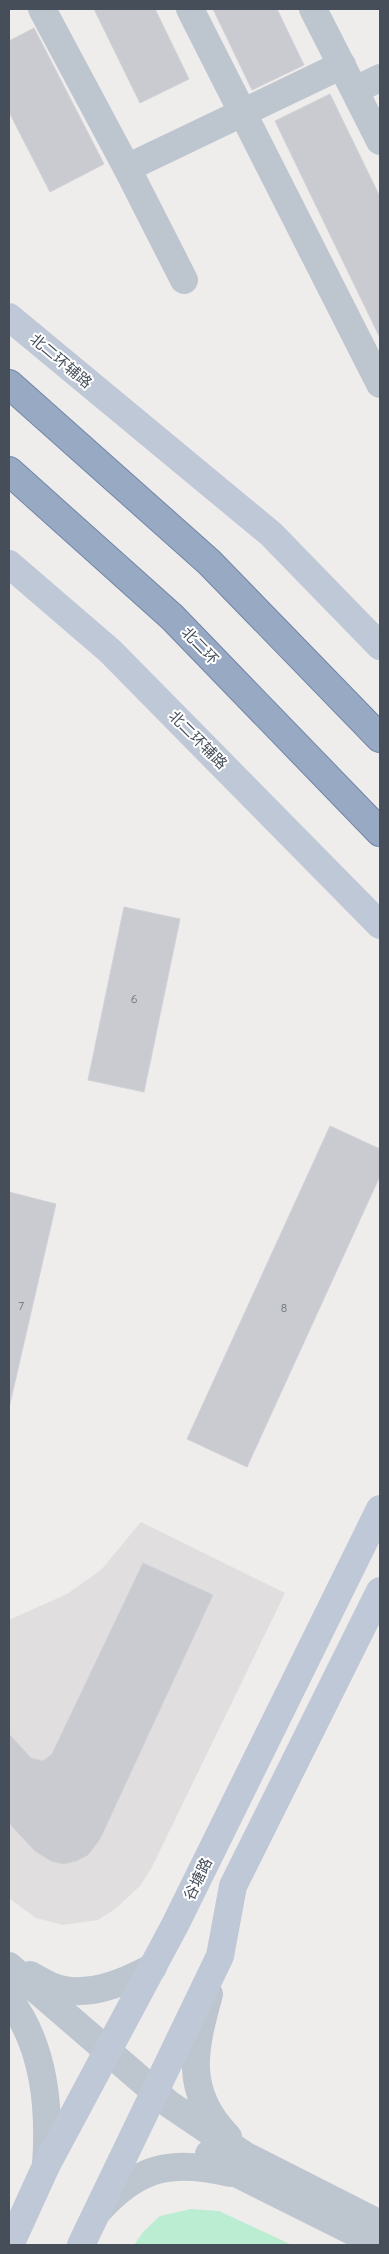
<svg xmlns="http://www.w3.org/2000/svg" width="389" height="2254" font-family="Quicksand,'Noto Sans SC',sans-serif">
	<style>
		.education { fill: #e0dede }
		.green { fill: #baedd2 }
		.building { fill: #c9cbd1; stroke: #d0d2d8 }
		.lines { fill: none; stroke-linecap: round; stroke-linejoin: round }
		.trunk-casing { stroke: #7086a7; stroke-width: 30 }
		.minor { stroke: #bdc6cf; stroke-width: 28 }
		.tertiary { stroke: #bdc6cf; stroke-width: 28 }
		.secondary { stroke: #bfc8d6; stroke-width: 28 }
		.trunk { stroke: #98aac3; stroke-width: 28 }
		.labels { text-anchor: middle; stroke-width: 4; stroke-linejoin: round; paint-order: stroke }
		.number-label { font-size: 12px; fill: #666d77 }
		.street-label { font-size: 15px; fill: #454e59; stroke: #fff }
	</style>
	<rect width="100%" height="100%" fill="#efecec"/>
	<path class="education" d="M141,1522L285,1593L152,1867L140,1886L115,1909L98,1920L63,1925L36,1918L9,1898V1620L67,1594L101,1570Z"/>
	<path class="green" d="M191,2209L219,2211L292,2245H134L143,2232L160,2216Z"/>
	<g class="building">
		<path d="M94,9H155L189,79L140,103Z"/>
		<path d="M213,9H277L304,65L252,90Z"/>
		<path d="M34,28L104,164L50,192L9,112V41Z"/>
		<path d="M330,94L380,197V338L275,121Z"/>
		<path d="M124,907L180,919L144,1092L88,1080Z"/>
		<path d="M330,1126L380,1149V1176L247,1467L187,1439Z"/>
		<path d="M9,1192L56,1204L9,1408Z"/>
		<path d="M143,1563L213,1595L100,1839L88,1855L76,1861L63,1864L51,1861L35,1851L9,1823V1734L31,1758L43,1761L52,1754Z"/>
	</g>
	<g class="lines">
		<g class="trunk-casing">
			<g id="trunk">
				<path d="M9,384L209,562L380,738"/>
				<path d="M9,471L172,617L380,832"/>
			</g>
		</g>
		<g class="minor">
			<path d="M42,9L127,168L184,280"/>
			<path d="M190,9L380,384"/>
			<path d="M313,9L380,141"/>
			<path d="M355,90L380,78"/>
			<path d="M127,168L342,65"/>
		</g>
		<g class="tertiary">
			<path d="M9,1966L169,2104L246,2156L380,2224"/>
			<path d="M30,1975C37,1979 44,1983 51,1986C85,2000 123,1983 153,1967"/>
			<path d="M209,1994C194,2049 183,2091 228,2137"/>
			<path d="M9,1999C45,2047 50,2108 46,2166"/>
			<path d="M209,2154L240,2175L380,2245"/>
			<path d="M99,2210C139,2166 173,2159 230,2173"/>
		</g>
		<g class="secondary">
			<path d="M9,317L271,534L380,646"/>
			<path d="M9,564L110,651L380,925"/>
			<path d="M10,2245L46,2166L175,1925L380,1509"/>
			<path d="M81,2245L220,1956L233,1886L380,1591"/>
		</g>
		<use href="#trunk" class="trunk"/>
	</g>
	<g class="labels">
		<g class="number-label">
			<text x="134" y="1003">6</text>
			<text x="21" y="1310">7</text>
			<text x="284" y="1312">8</text>
		</g>
		<g class="street-label">
			<text transform="translate(61 361) rotate(40)" y="5">北二环辅路</text>
			<text transform="translate(200 646) rotate(46)" y="5">北二环</text>
			<text transform="translate(198 740) rotate(45)" y="5">北二环辅路</text>
			<text transform="translate(198 1879) rotate(-64)" y="5">谷塘路</text>
		</g>
	</g>
	<rect width="389" height="2254" fill="none" stroke="#454e59" stroke-width="20"/>
</svg>
